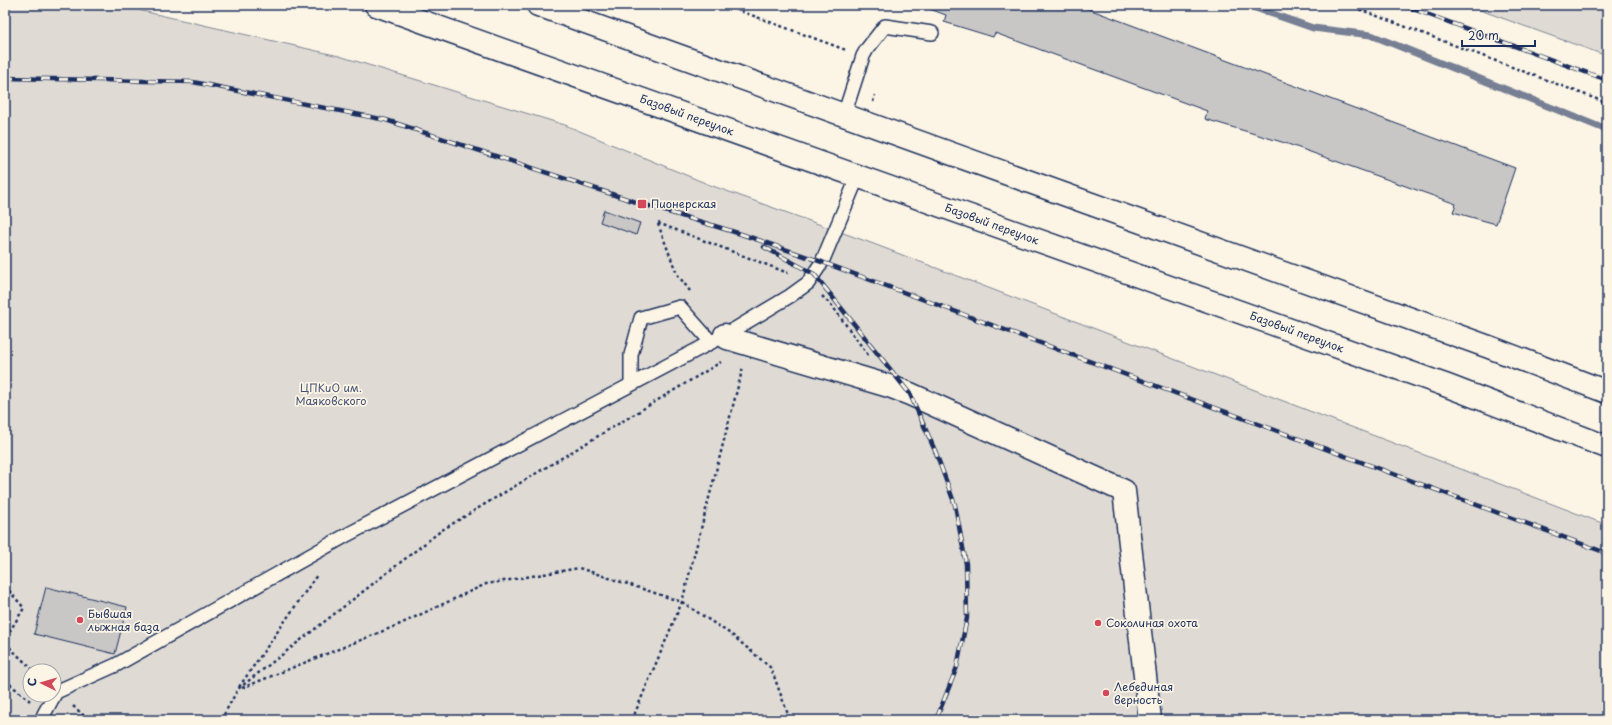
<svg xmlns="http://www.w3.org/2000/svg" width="1612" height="725" font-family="'Playpen Sans',sans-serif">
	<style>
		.green { fill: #dfdbd4; stroke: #7d8599; fill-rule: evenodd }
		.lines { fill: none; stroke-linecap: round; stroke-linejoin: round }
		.stream { stroke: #767f94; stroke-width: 7 }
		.building { fill: #c8c7c6; stroke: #1b2f5e }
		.lane-casing { stroke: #1b2f5e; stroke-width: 16 }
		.street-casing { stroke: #1b2f5e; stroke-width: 25 }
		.primary-casing { stroke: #1b2f5e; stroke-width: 25 }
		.path { stroke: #1b2f5e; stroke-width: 2.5; stroke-dasharray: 3 3; stroke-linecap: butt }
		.lane { stroke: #fcf5e5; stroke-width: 13 }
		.street { stroke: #fcf5e5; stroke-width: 22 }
		.primary { stroke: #fcf5e5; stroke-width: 22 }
		.rail-casing { stroke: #1b2f5e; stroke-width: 4.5 }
		.rail { stroke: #fcf5e5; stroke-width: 3; stroke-dasharray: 9; stroke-linecap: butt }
		.poi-dot { fill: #d1495b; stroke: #fcf5e5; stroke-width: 1.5 }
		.labels { text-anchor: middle; stroke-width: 3.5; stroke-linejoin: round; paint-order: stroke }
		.street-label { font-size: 11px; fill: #1b2f5e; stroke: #fcf5e5 }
		.poi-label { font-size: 11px; fill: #1b2f5e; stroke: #fcf5e5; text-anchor: start }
		.park-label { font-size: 11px; fill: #425176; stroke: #fcf5e5 }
	</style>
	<rect width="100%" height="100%" fill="#fcf5e5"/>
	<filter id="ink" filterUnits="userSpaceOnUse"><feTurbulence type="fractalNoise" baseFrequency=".025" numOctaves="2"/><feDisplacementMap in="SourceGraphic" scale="8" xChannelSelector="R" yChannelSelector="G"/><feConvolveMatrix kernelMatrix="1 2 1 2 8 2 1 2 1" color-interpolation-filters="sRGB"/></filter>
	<g filter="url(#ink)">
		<g class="green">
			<path d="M5,5H116L339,56L565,125L710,185L871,243L1607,525V720H5ZM30,671H54V695H30Z"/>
			<path d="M1466,5H1607V56Z"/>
		</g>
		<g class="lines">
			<path class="stream" d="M1247,5L1313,28L1371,35L1607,130"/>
		</g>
		<g class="building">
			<path d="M919,5H1078L1515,168L1496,224L1453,212L1456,204L1285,143L1205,119L1207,111L995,33L993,37L944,22L946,15Z"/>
			<path d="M604,210L640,223L636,235L600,222Z"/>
			<path d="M46,587L127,607L115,654L34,634Z"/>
		</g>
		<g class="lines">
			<g class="lane-casing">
				<g id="lane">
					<path d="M844,115L863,56L867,49L885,26L932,33"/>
					<path d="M631,384V355L641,318L680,307L711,342"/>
					<path d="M42,720L44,714L56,692L116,665L345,536L725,335L790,296L808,283L822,262L858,176"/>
				</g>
			</g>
			<g class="street-casing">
				<path id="street" d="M725,335L727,338L892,387L910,394L1124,491L1150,720"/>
			</g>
			<g class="primary-casing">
				<g id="primary">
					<path d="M376,5L1445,385L1607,447"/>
					<path d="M538,5L1489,347L1607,392"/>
				</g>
			</g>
			<g class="path">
				<path d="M724,5L846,50"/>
				<path d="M1348,5L1607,103"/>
				<path d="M873,102L875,95"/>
				<path d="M658,223L788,273"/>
				<path d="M658,224L677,274L690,291"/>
				<path d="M822,296L832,306L868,355"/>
				<path d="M5,586L24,608L5,639"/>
				<path d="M5,643L34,671"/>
				<path d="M5,680L30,701"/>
				<path d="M239,687L317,575"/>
				<path d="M242,688L398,625L486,584L579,568L682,602L732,635L771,668L790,720"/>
				<path d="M73,706L89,720"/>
				<path d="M221,720L238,689L442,530L721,362"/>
				<path d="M565,720L568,718L572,720"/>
				<path d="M632,720L682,602L743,367"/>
			</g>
			<use href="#lane" class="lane"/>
			<use href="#street" class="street"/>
			<use href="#primary" class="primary"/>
			<g class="rail-casing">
				<g id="rail">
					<path d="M1402,5L1607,80"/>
					<path d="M5,78L193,82L386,120L642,204L741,234L822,262L1601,551L1607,555"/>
					<path d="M764,247L814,274L910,394L936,453L955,505L966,564L967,618L957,667L936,720"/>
				</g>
			</g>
			<use href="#rail" class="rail"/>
		</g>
	</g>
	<g class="poi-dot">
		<rect x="637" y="199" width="10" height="10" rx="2"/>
		<circle cx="80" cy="620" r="4"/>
		<circle cx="1098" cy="623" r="4"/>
		<circle cx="1106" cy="693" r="4"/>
	</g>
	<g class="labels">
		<g class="street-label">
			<text transform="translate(687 115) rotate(20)" y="4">Базовый переулок</text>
			<text transform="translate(992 224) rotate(20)" y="4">Базовый переулок</text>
			<text transform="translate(1297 332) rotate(20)" y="4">Базовый переулок</text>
		</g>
		<g class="poi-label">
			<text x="651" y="208">Пионерская</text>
			<text x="88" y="618">Бывшая<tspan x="88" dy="13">лыжная база</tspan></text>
			<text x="1106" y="627">Соколиная охота</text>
			<text x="1114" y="691">Лебединая<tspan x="1114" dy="13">верность</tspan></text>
		</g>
		<g class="park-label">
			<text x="331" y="392">ЦПКиО им.<tspan x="331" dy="13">Маяковского</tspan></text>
		</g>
	</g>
	<rect width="1612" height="725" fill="none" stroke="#fcf5e5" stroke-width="20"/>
	<rect x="10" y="10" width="1592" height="705" fill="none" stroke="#1b2f5e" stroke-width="1.5" filter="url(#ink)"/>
	<g transform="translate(42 683) rotate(275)"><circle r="19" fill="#fcf5e5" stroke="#a2a6af"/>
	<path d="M0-3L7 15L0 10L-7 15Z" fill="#d1495b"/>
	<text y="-6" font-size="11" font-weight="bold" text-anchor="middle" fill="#1b2f5e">С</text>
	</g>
	<path d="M1462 40v6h73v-6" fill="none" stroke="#1b2f5e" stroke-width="2"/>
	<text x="1468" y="40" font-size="12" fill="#1b2f5e" stroke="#fcf5e5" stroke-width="3" paint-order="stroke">20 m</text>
</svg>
